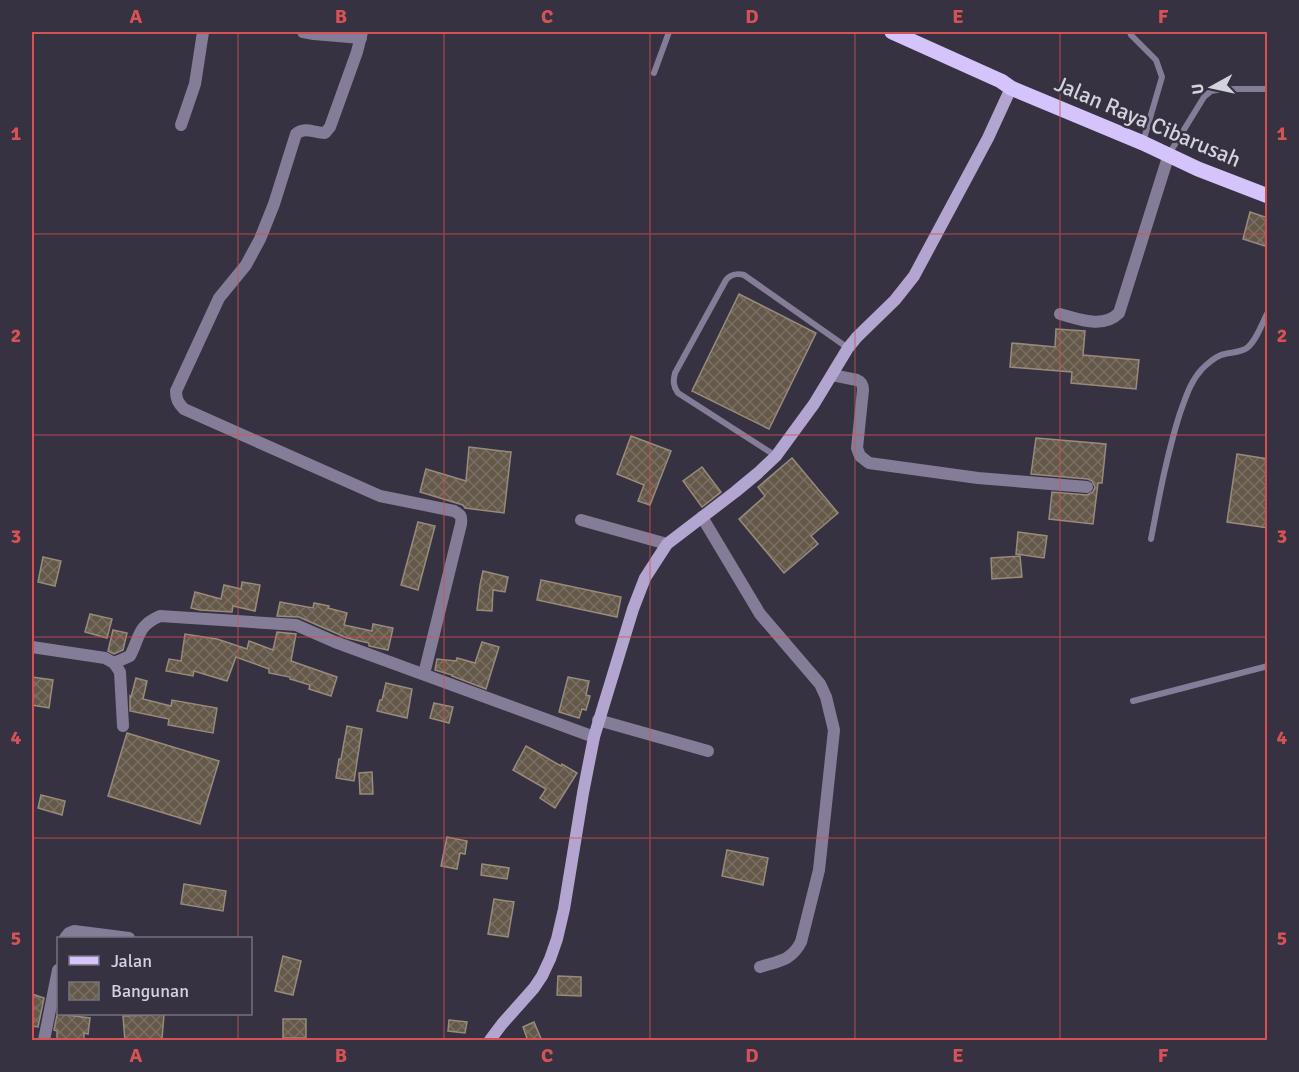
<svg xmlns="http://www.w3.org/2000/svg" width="1299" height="1072" font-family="Signika,sans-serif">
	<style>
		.building { fill: url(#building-cross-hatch); stroke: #988b7b; stroke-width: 1.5 }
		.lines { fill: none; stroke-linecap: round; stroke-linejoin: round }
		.lane { stroke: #857d98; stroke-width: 6 }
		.street { stroke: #857d98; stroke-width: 12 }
		.secondary { stroke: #b2a5d0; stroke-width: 12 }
		.primary { stroke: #d5c4fb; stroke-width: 15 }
		.grid { fill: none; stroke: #d65255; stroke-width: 1.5; stroke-opacity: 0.55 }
		.labels { text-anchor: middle; stroke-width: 5; stroke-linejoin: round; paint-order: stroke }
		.street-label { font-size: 22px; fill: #d4d2dc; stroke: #363241 }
		.neatline { fill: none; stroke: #d65255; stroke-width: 2 }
		.grid-label { font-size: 20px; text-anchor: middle; font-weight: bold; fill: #d65255 }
	</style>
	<defs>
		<pattern id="building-cross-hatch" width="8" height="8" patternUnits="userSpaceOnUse" patternTransform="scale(1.5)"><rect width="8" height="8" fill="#645849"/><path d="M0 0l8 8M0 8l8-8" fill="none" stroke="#796f63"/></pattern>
	</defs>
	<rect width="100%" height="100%" fill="#363241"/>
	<g class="building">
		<path d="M1250,212L1268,218V247L1243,239Z"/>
		<path d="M739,294L816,333L769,429L692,391Z"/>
		<path d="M1056,329L1085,331L1083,355L1139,360L1136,389L1071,383L1072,372L1010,367L1012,343L1055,347Z"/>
		<path d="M631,436L671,451L650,505L638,501L644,485L617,474Z"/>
		<path d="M1036,438L1106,444L1102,483H1098L1093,524L1049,519L1052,492L1087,495L1093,492L1095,487L1092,481L1088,479L1031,474Z"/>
		<path d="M469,447L511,452L504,513L465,508L463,505L420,492L426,469L466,481Z"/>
		<path d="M1237,454L1268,459V528L1227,522Z"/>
		<path d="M792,458L838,513L811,536L818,544L784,573L739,519L765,496L758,487Z"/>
		<path d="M702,467L721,492L702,507L683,481Z"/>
		<path d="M418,522L435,526L418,590L401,585Z"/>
		<path d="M1018,532L1047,536L1044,558L1016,554Z"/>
		<path d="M1020,556L1022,577L992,579L991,558Z"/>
		<path d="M43,557L61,561L55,586L38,582Z"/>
		<path d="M483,571L508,577L505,592L493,590L492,611L477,610L480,585Z"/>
		<path d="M541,580L621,597L617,617L537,600Z"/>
		<path d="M242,582L260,585L255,611L233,606L232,612L200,610L191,608L195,592L221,599L224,585L241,589Z"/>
		<path d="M280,602L313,608L314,603L329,606L328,608L347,613L344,625L372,631L373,624L393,628L388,650L369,646V643L347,638L299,617L277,616Z"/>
		<path d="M90,614L112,619L107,638L85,632Z"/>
		<path d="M113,630L127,633L123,650L114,654L108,651Z"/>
		<path d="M277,632L296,634L291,661L337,677L331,696L309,689L310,685L290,679V677L269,673V669L236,657L227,681L194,671L193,676L166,671L169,659L181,661L185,634L217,639L247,649L249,641L273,650Z"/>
		<path d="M482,642L499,647L486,689L452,676V675L435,670L437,659L456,661L457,658L475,663Z"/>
		<path d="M32,677L53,680L49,708L32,705Z"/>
		<path d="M568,677L589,681L586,695L590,696L586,710L582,709L579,718L559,712Z"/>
		<path d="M136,678L147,681L143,699L171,706L172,700L217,708L213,733L168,725L169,719L130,711V696L131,697Z"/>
		<path d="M386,683L412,689L407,718L377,711L380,700H382Z"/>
		<path d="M434,703L453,707L449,723L430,718Z"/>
		<path d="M347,726L362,729L354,781L336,778L339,759H341Z"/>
		<path d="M127,733L219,761L200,824L108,796Z"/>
		<path d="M526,746L561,766L562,764L577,773L555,808L540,798L546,789L513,770Z"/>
		<path d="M372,772L373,794H360L359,773Z"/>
		<path d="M41,795L65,801L62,815L38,808Z"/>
		<path d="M447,837L467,841L465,854L460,853L457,869L441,866Z"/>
		<path d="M727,850L768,858L763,885L722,876Z"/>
		<path d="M482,864L509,868L507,879L481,875Z"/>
		<path d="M184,884L226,891L223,911L181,904Z"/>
		<path d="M494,899L514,902L508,937L488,934Z"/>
		<path d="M283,956L301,961L293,995L275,991Z"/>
		<path d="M558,976L581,977V996L557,995Z"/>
		<path d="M32,994L44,998L38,1027L32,1026Z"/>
		<path d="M58,1010V1014L90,1018L88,1034L84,1033V1041H57V1031L54,1030Z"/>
		<path d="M152,1014H164L162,1039H157V1041H125L123,1016L152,1015Z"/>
		<rect x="283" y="1019" width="23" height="19"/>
		<path d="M449,1020L467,1022L465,1033L448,1031Z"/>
		<path d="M534,1022L542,1041H528L523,1027Z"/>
	</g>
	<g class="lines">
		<g class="lane">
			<path d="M1130,32L1131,35L1156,60L1162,77L1143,142"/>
			<path d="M654,73L669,32"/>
			<path d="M1169,154L1204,97L1211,91L1223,89H1268"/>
			<path d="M776,456L678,393C673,386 673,381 675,373L726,280C730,275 737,273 744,275L848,348"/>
			<path d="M1151,539C1159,497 1167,454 1180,413C1186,397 1190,382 1202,369C1208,363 1214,358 1221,355C1229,352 1240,353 1247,348C1257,340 1262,323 1268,312"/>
			<path d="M1133,701L1268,666"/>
		</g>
		<g class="street">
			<path d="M303,32L314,34L361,38"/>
			<path d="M362,32L357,52L330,127L325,133C314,133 305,126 296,134L274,204L260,239L246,265L219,298L176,391C176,399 178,403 184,409L380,496L454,511C461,515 462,516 461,524L424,674"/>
			<path d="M181,125L195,84L203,32"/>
			<path d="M1060,314C1079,319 1103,329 1119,313L1169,154"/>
			<path d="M832,375L857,380C862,382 863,385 863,390L857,448L860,456L869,463L978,478L1087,487"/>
			<path d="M702,517L760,614L820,684L826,697L834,730L819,870L801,942C791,961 779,961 760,967"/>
			<path d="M581,520L667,544"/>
			<path d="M32,647L105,658L114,663L120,672L123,726"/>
			<path d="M114,663L130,656C140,637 137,626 160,616L296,625L335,642L594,737"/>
			<path d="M598,720L708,751"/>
			<path d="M65,938L69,933L74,931L129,938"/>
			<path d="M44,1040L58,970"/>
		</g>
		<path class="secondary" d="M490,1040L502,1024L534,988L542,976L550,959L557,939L564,909L583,793L594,737L633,609L645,578L667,544L735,492L758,473L776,456L814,404L848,348L857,337L895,300L914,276L988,138L1011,88"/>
		<path class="primary" d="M892,32L1001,81L1011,88L1143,143L1198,169L1268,196"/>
	</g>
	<path class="grid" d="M238,32V938M444,32V1040M650,32V1040M855,32V1040M1060,32V1040M32,234H1268M32,435H1268M32,637H1268M32,838H1268M238,1014V1040"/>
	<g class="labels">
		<g class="street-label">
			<text transform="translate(1148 121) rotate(23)" y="8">Jalan Raya Cibarusah</text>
		</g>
	</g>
	<rect width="1299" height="1072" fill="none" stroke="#363241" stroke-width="66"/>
	<rect x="57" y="937" width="195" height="78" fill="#363241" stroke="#75727f" stroke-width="1.5"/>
	<rect x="69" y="956" width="30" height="9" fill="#d5c4fb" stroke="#75727f" stroke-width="1.5"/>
	<text x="111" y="967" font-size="18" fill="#d4d2dc">Jalan</text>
	<rect x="69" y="982" width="30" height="18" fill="url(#building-cross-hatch)" stroke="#75727f" stroke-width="1.5"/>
	<text x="111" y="997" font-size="18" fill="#d4d2dc">Bangunan</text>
	<g transform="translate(1212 87) rotate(262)" stroke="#363241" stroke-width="4.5" paint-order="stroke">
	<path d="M0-4.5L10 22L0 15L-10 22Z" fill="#d4d2dc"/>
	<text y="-9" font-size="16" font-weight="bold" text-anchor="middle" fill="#d4d2dc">U</text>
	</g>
	<rect x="33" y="33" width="1233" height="1006" class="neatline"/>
	<g class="grid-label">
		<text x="136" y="23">A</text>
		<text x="341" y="23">B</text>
		<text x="547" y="23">C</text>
		<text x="752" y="23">D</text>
		<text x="958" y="23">E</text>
		<text x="1163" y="23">F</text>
		<text x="16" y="140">1</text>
		<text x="1282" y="140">1</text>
		<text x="16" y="342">2</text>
		<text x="1282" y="342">2</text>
		<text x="16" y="543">3</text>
		<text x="1282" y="543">3</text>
		<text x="16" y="744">4</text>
		<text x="1282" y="744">4</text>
		<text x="16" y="945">5</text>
		<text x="1282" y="945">5</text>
		<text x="136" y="1062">A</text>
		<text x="341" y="1062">B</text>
		<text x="547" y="1062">C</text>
		<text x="752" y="1062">D</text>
		<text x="958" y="1062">E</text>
		<text x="1163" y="1062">F</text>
	</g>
</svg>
